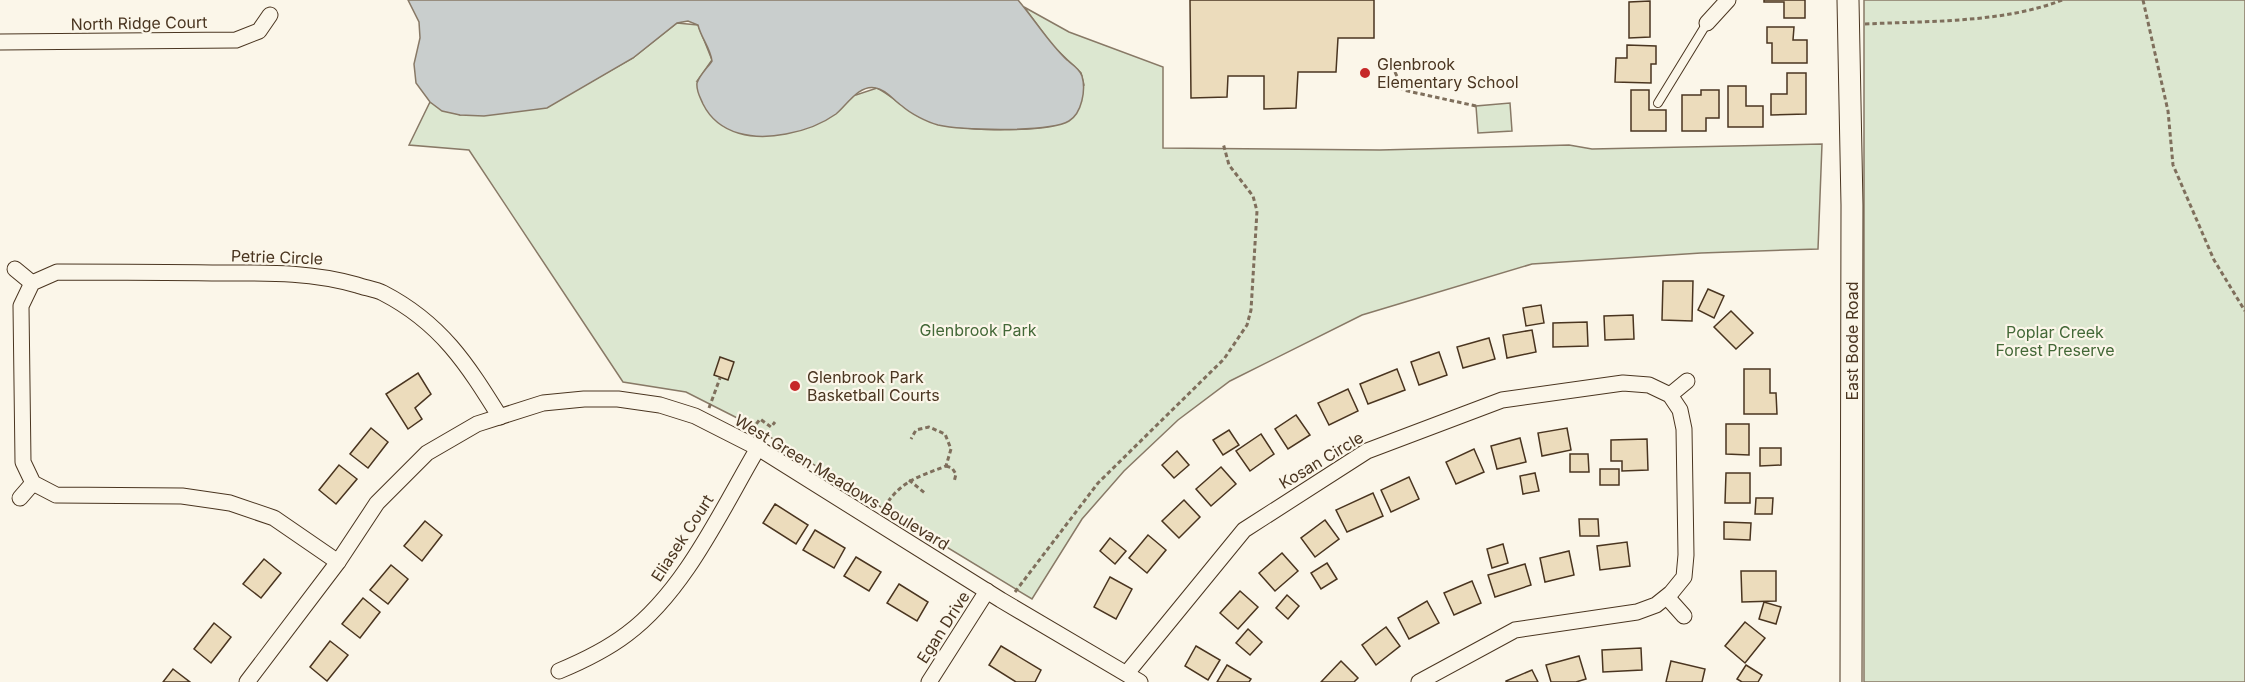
<svg xmlns="http://www.w3.org/2000/svg" width="2245" height="682" font-family="Inter,sans-serif">
	<style>
		.green { fill: #dce7d0; stroke: #887966; stroke-width: 1.5 }
		.water { fill: #c9cecd; stroke: #887966; stroke-width: 1.5 }
		.building { fill: #ecdcbc; stroke: #4a3520; stroke-width: 1.5 }
		.lines { fill: none; stroke-linecap: round; stroke-linejoin: round }
		.lane-casing { stroke: #4a3520; stroke-width: 10 }
		.street-casing { stroke: #4a3520; stroke-width: 17 }
		.secondary-casing { stroke: #4a3520; stroke-width: 23 }
		.path { stroke: #7f6f5c; stroke-width: 3; stroke-dasharray: 4.5 3; stroke-linecap: butt }
		.lane { stroke: #fbf6e9; stroke-width: 8 }
		.street { stroke: #fbf6e9; stroke-width: 15 }
		.secondary { stroke: #fbf6e9; stroke-width: 21 }
		.poi-dot { fill: #c62828; stroke: #fbf6e9; stroke-width: 2 }
		.labels { text-anchor: middle; stroke-width: 4.5; stroke-linejoin: round; paint-order: stroke }
		.street-label { font-size: 16px; fill: #4a3520; stroke: #fbf6e9 }
		.poi-label { font-size: 16px; fill: #4a3520; stroke: #fbf6e9; text-anchor: start }
		.park-label { font-size: 16px; fill: #436837; stroke: #fbf6e9 }
	</style>
	<rect width="100%" height="100%" fill="#fbf6e9"/>
	<g class="green">
		<rect x="1864" y="0" width="381" height="682"/>
		<path d="M1024,7L1069,32L1163,67V148L1380,150L1569,145L1592,149L1822,144L1818,249L1701,253L1532,264L1362,315L1230,381L1178,420L1124,471L1082,519L1032,599L884,509L751,425L686,392L623,382L469,150L409,145L430,102L460,115L592,81L633,58L677,23L698,25L712,60L697,81L856,95L877,88C893,96 904,109 919,116C952,133 1020,132 1056,125L1084,85L1081,73L1053,46Z"/>
		<path d="M1510,103L1512,131L1478,133L1476,106Z"/>
	</g>
	<path class="water" d="M408,0H1018C1035,20 1048,42 1067,60C1072,64 1080,69 1082,76C1086,90 1082,113 1069,121C1049,133 961,130 938,125C927,122 911,114 902,106C893,100 887,90 876,88C859,84 847,105 836,114C822,124 803,131 786,134C755,140 719,136 703,104C700,97 696,91 697,83C699,76 708,67 712,61C710,47 701,38 698,25L688,21L677,23L633,58L547,108L484,116L460,115L442,111L430,102L416,83L414,64L420,38L419,22Z"/>
	<g class="building">
		<path d="M1190,0H1374V38H1338L1336,72H1298L1296,108L1264,109V76H1228L1227,97L1191,98Z"/>
		<path d="M1764,0H1805V18H1784V2H1764Z"/>
		<path d="M1650,1V37L1629,38V2Z"/>
		<path d="M1767,27H1794L1793,40H1807V63H1772V43H1767Z"/>
		<path d="M1627,45L1656,46V64H1651V83L1615,82L1616,58H1627Z"/>
		<path d="M1787,73H1806V114L1771,115V94H1787Z"/>
		<path d="M1728,86H1746V106H1763V127H1728Z"/>
		<path d="M1631,90H1649V110H1666V131H1631Z"/>
		<path d="M1701,90H1719V118H1706V131H1682V95H1701Z"/>
		<path d="M1663,281H1693L1692,321L1662,320Z"/>
		<path d="M1708,289L1724,296L1714,318L1698,310Z"/>
		<path d="M1541,305L1544,323L1526,326L1523,308Z"/>
		<path d="M1731,311L1753,333L1736,349L1714,327Z"/>
		<path d="M1633,315L1634,339L1605,340L1604,316Z"/>
		<path d="M1587,322L1588,346L1553,347V323Z"/>
		<path d="M1532,330L1536,352L1507,358L1503,335Z"/>
		<path d="M1489,338L1495,359L1463,368L1457,347Z"/>
		<path d="M1439,352L1447,375L1419,385L1411,362Z"/>
		<path d="M720,357L734,362L728,380L714,375Z"/>
		<path d="M1397,369L1405,390L1368,404L1360,384Z"/>
		<path d="M1744,369H1770V393H1776L1777,414H1744Z"/>
		<path d="M418,373L431,394L415,408L422,419L408,429L386,394Z"/>
		<path d="M1348,389L1358,411L1329,425L1318,403Z"/>
		<path d="M1296,415L1310,435L1288,449L1275,429Z"/>
		<path d="M1726,424H1749V455L1726,454Z"/>
		<path d="M371,428L388,442L368,468L350,454Z"/>
		<path d="M1567,428L1571,450L1542,456L1538,433Z"/>
		<path d="M1229,430L1239,445L1223,455L1213,440Z"/>
		<path d="M1261,434L1274,454L1250,471L1236,451Z"/>
		<path d="M1520,438L1526,462L1497,469L1491,446Z"/>
		<path d="M1647,439L1648,470L1622,471V461H1611V440Z"/>
		<path d="M1760,448H1781V465L1760,466Z"/>
		<path d="M1474,449L1484,472L1456,484L1446,462Z"/>
		<path d="M1177,451L1189,465L1174,478L1162,465Z"/>
		<path d="M1570,454H1588L1589,472H1570Z"/>
		<path d="M339,465L357,479L336,504L319,490Z"/>
		<path d="M1221,467L1236,484L1211,506L1196,489Z"/>
		<rect x="1600" y="469" width="19" height="16"/>
		<path d="M1535,473L1539,491L1523,494L1520,476Z"/>
		<path d="M1726,473H1750V503H1725Z"/>
		<path d="M1409,477L1419,499L1391,512L1381,490Z"/>
		<path d="M1373,493L1383,516L1347,532L1336,510Z"/>
		<path d="M1756,498H1773L1772,514H1755Z"/>
		<path d="M1184,500L1200,517L1179,538L1162,521Z"/>
		<path d="M775,504L808,525L796,544L763,523Z"/>
		<path d="M1579,519H1598L1599,536H1580Z"/>
		<path d="M1325,520L1339,539L1315,557L1301,538Z"/>
		<path d="M425,521L442,535L422,561L404,546Z"/>
		<path d="M1724,522L1751,523L1750,540L1724,539Z"/>
		<path d="M815,530L845,548L834,568L803,550Z"/>
		<path d="M1148,535L1166,550L1147,573L1129,558Z"/>
		<path d="M1110,538L1126,551L1115,564L1100,551Z"/>
		<path d="M1627,542L1630,566L1600,570L1597,546Z"/>
		<path d="M1503,544L1508,563L1492,568L1487,549Z"/>
		<path d="M1569,551L1574,575L1545,582L1540,558Z"/>
		<path d="M1282,553L1298,571L1275,591L1259,573Z"/>
		<path d="M856,557L881,572L869,591L844,576Z"/>
		<path d="M264,559L281,573L261,598L243,584Z"/>
		<path d="M1327,563L1337,579L1321,589L1311,573Z"/>
		<path d="M1525,564L1531,585L1495,597L1488,575Z"/>
		<path d="M391,565L408,579L388,604L370,590Z"/>
		<path d="M1741,571H1776V601L1742,602Z"/>
		<path d="M1110,577L1132,589L1116,619L1094,607Z"/>
		<path d="M1472,581L1481,603L1454,615L1444,593Z"/>
		<path d="M899,584L928,602L917,621L887,603Z"/>
		<path d="M1240,591L1258,607L1238,629L1220,613Z"/>
		<path d="M1287,595L1299,606L1288,619L1276,608Z"/>
		<path d="M363,598L380,612L360,638L342,624Z"/>
		<path d="M1427,601L1439,623L1409,639L1398,618Z"/>
		<path d="M1764,602L1781,607L1776,624L1759,619Z"/>
		<path d="M1745,622L1765,638L1745,663L1725,646Z"/>
		<path d="M214,623L231,637L211,663L194,649Z"/>
		<path d="M1386,627L1400,646L1376,665L1362,645Z"/>
		<path d="M1248,629L1262,642L1250,655L1236,643Z"/>
		<path d="M330,641L348,655L327,681L310,667Z"/>
		<path d="M1001,646L1041,670L1035,682H1016L989,665Z"/>
		<path d="M1196,646L1220,660L1208,680L1185,666Z"/>
		<path d="M1641,648L1642,670L1603,672L1602,650Z"/>
		<path d="M1579,656L1586,679L1576,682H1551L1546,665Z"/>
		<path d="M1341,661L1358,678L1354,682H1321Z"/>
		<path d="M1671,661L1705,669L1702,682H1666Z"/>
		<path d="M1227,665L1251,679L1249,682H1217Z"/>
		<path d="M1746,665L1762,675L1758,682H1742L1737,679Z"/>
		<path d="M173,669L190,682H163Z"/>
		<path d="M1532,670L1538,682H1506V681Z"/>
	</g>
	<g class="lines">
		<g class="lane-casing">
			<path id="lane" d="M1658,103L1707,23"/>
		</g>
		<g class="street-casing">
			<g id="street">
				<path d="M1707,23L1728,0"/>
				<path d="M0,42L236,40L259,31L270,15"/>
				<path d="M15,269L32,283"/>
				<path d="M1670,395L1687,381"/>
				<path d="M20,498L33,483"/>
				<path d="M338,562L274,518L230,503L182,496L56,495L33,483L23,462L21,306L32,283L57,272C109,272 160,272 212,273C262,273 308,271 357,285C365,288 375,289 383,293C441,323 467,364 500,417"/>
				<path d="M1667,597L1684,616"/>
				<path d="M559,671C583,661 606,650 627,634C685,591 722,509 758,448"/>
				<path d="M1127,673L1244,530L1367,451L1502,400L1623,383L1649,385L1670,395L1680,410L1684,429L1686,555L1684,577L1671,593L1656,605L1637,612L1515,630L1419,682"/>
				<path d="M247,682L338,562L377,503L427,453L477,424L543,403L584,399H618L660,405L695,416L758,448L1001,600L1140,682"/>
				<path d="M929,682L987,591"/>
			</g>
		</g>
		<g class="secondary-casing">
			<path id="secondary" d="M1848,0L1852,205L1851,682"/>
		</g>
		<g class="path">
			<path d="M2143,0L2168,111L2173,165L2214,260L2245,311"/>
			<path d="M1865,24C1927,21 2004,23 2062,0"/>
			<path d="M1395,72L1403,90L1476,106"/>
			<path d="M709,408L720,378"/>
			<path d="M752,430L760,419L771,427L775,422"/>
			<path d="M946,466L952,468L956,474L954,482"/>
			<path d="M909,480L926,494"/>
			<path d="M884,508C900,481 918,477 946,466L951,449L945,434L929,427L916,430L911,439"/>
			<path d="M1015,592L1098,483L1224,359L1247,325L1251,310L1257,211L1253,196L1229,165L1223,143"/>
		</g>
		<use href="#lane" class="lane"/>
		<use href="#street" class="street"/>
		<use href="#secondary" class="secondary"/>
	</g>
	<g class="poi-dot">
		<circle cx="1365" cy="73" r="6"/>
		<circle cx="795" cy="386" r="6"/>
	</g>
	<g class="labels">
		<g class="street-label">
			<text transform="translate(139 23) rotate(-1)" y="6">North Ridge Court</text>
			<text transform="translate(277 257) rotate(2)" y="6">Petrie Circle</text>
			<text transform="translate(1852 341) rotate(-90)" y="6">East Bode Road</text>
			<text transform="translate(1321 460) rotate(-31)" y="6">Kosan Circle</text>
			<text transform="translate(842 482) rotate(31)" y="6">West Green Meadows Boulevard</text>
			<text transform="translate(682 538) rotate(-57)" y="6">Eliasek Court</text>
			<text transform="translate(943 627) rotate(-57)" y="6">Egan Drive</text>
		</g>
		<g class="poi-label">
			<text x="1377" y="70">Glenbrook<tspan x="1377" dy="18">Elementary School</tspan></text>
			<text x="807" y="383">Glenbrook Park<tspan x="807" dy="18">Basketball Courts</tspan></text>
		</g>
		<g class="park-label">
			<text x="978" y="336">Glenbrook Park</text>
			<text x="2055" y="338">Poplar Creek<tspan x="2055" dy="18">Forest Preserve</tspan></text>
		</g>
	</g>
</svg>
